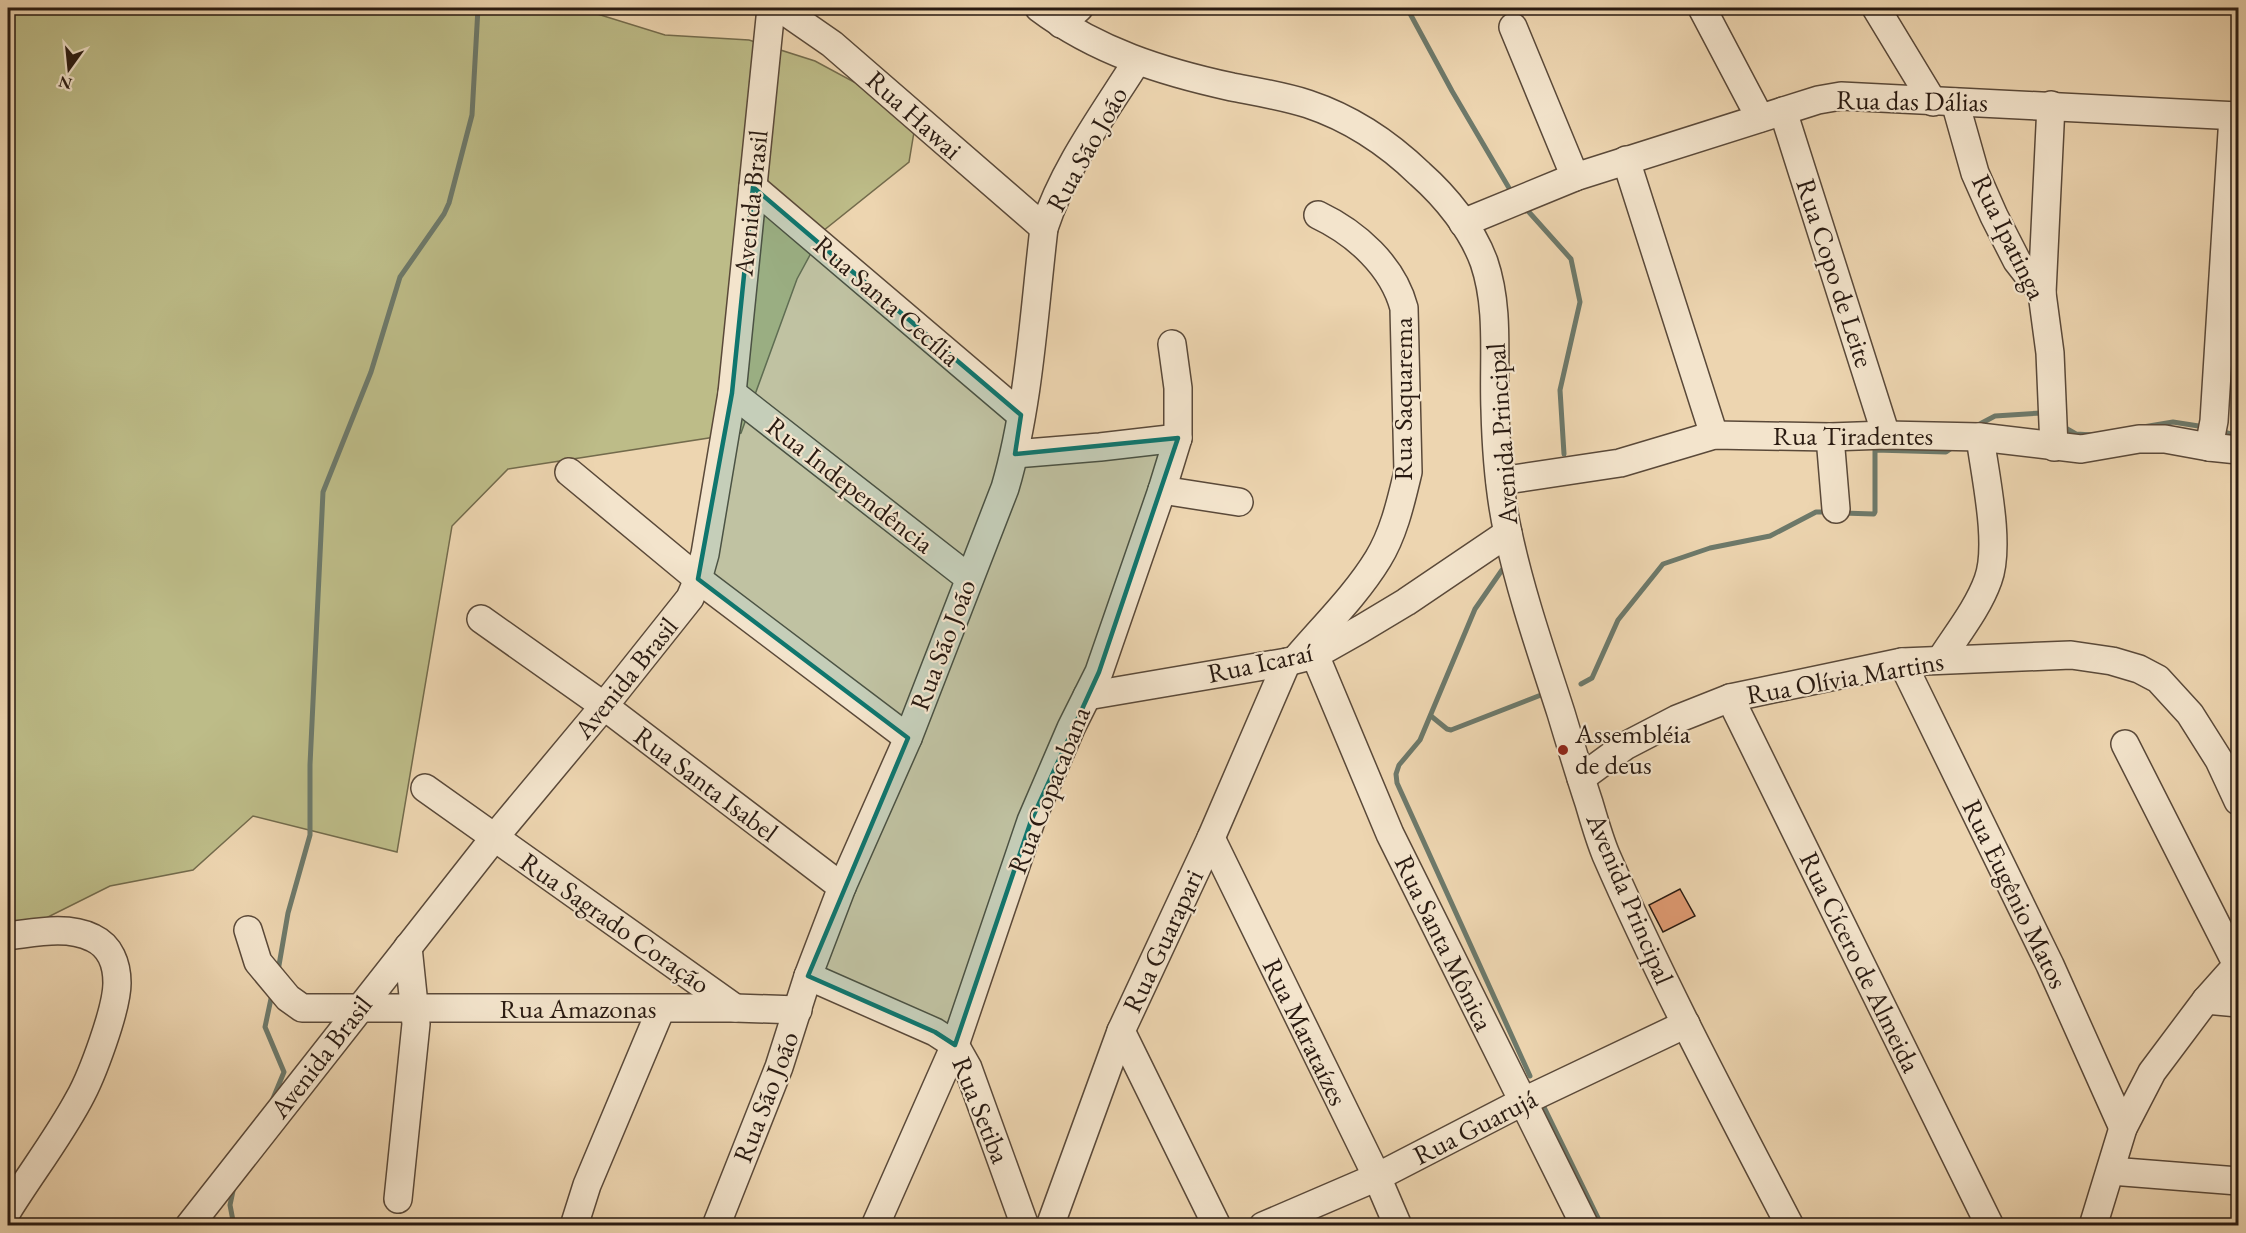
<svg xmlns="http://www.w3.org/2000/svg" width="2246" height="1233" font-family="'EB Garamond',serif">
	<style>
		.green { fill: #bdbc88; stroke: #736b4c; stroke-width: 1.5 }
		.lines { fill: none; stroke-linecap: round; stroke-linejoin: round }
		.stream { stroke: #6d796a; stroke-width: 5 }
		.building { fill: #df9a72; stroke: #291a11; stroke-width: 1.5 }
		.minor-casing { stroke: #5a4939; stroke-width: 30 }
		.minor { stroke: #f3e4cc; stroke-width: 27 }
		.marked { fill: #0f766e; fill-opacity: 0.2; stroke: #0f766e; stroke-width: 4.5; stroke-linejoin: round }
		.poi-dot { fill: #8f2418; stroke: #f3e4cc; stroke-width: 2 }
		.labels { text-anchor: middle; stroke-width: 4.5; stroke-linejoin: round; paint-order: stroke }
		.street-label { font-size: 27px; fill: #291a11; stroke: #f3e4cc }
		.poi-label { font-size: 27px; fill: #291a11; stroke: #f3e4cc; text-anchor: start }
	</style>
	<rect width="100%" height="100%" fill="#edd5b0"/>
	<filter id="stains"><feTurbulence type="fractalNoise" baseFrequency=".00333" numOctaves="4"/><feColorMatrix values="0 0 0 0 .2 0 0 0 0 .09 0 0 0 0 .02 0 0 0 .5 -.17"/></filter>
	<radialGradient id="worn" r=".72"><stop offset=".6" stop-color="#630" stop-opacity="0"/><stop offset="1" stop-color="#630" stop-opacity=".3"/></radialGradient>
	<path class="green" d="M8,8H578L665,35L749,40L815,61L882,97L915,126L909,162L823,231L797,279L741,433L508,469L452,526L397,852L253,816L193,870L110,886L8,937Z"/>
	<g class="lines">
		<g class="stream">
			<path d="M1407,8L1452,91L1509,188"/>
			<path d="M8,9L15,8L51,10L56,8"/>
			<path d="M1528,211L1571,259L1580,302L1560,390L1564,454"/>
			<path d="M1976,426L1995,416L2041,413L2044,415"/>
			<path d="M2062,426L2076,434L2093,435"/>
			<path d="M2143,427L2173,422L2205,427"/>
			<path d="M2220,431L2238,436"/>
			<path d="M1842,513L1874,514L1875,512V450L1946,452L1956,445"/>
			<path d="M1502,570L1475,609L1420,740L1399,765L1396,774L1397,783L1530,1076"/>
			<path d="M1581,684L1592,678L1618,620L1663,564L1710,548L1770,536L1816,512H1830"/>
			<path d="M1431,716L1447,729L1451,730L1541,695"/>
			<path d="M278,971L288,913L310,835V765L323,492L371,372L400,277L444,214L449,203L472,115L478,8"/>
			<path d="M272,994L265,1027L284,1072L272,1101"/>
			<path d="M1541,1101L1602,1226"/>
			<path d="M234,1186L230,1205L234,1226"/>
		</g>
	</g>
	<path class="building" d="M1680,889L1695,916L1663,932L1649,905Z"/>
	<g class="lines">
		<g class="minor-casing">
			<g id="minor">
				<path d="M780,8L832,44L1044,228"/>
				<path d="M1039,8C1096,51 1163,72 1232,87C1258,92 1283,96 1308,104C1350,118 1389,144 1420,174C1446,197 1472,229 1484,262C1500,309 1493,360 1495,409C1496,450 1499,493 1508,533C1521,594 1542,654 1561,713C1570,743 1579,773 1589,803C1594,820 1599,838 1606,855C1661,981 1726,1103 1790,1226"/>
				<path d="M1702,8L1760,118"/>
				<path d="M1876,8L1933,102"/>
				<path d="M1061,24L1079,8"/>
				<path d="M1513,27L1575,177"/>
				<path d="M1955,102L1975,173L1994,216L2017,261L2042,293L2050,353L2054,447"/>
				<path d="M1783,111L1886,435"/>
				<path d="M1626,160L1714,435"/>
				<path d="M753,187L1021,415"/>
				<path d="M1463,223L1575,177L1818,100L1841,96L2238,116"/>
				<path d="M2042,293L2051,105"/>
				<path d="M732,393L969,578"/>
				<path d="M1830,437L1836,509"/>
				<path d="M2209,447L2214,421L2233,116"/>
				<path d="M1015,454L1100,447L1178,438"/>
				<path d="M569,472L698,579L908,738"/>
				<path d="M1500,481L1620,463L1714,435L1830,437L1886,435L1980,437L2081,449L2139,439H2165L2209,447L2238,450"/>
				<path d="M1162,490L1239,502"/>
				<path d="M481,619L604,706L842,887"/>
				<path d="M1315,655L1390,834L1585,1226"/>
				<path d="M1296,659C1324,626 1356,595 1378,559C1394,533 1401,501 1408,472L1404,308C1393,266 1356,233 1318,215"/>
				<path d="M1941,659C1957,634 1978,608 1988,580C2001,545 1985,475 1980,437"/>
				<path d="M1902,662L2050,965L2123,1128"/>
				<path d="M1087,696L1287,662L1315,655L1361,629L1406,602L1508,533"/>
				<path d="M1730,698L1990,1226"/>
				<path d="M2125,744L2237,965"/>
				<path d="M1581,778L1625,746L1677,719L1730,698L1902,662L2071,655L2112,661L2139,669L2158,679L2190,714L2219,760L2238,801"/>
				<path d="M425,788L735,1008"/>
				<path d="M1211,838L1377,1177L1398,1226"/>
				<path d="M248,930L258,962L288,998L302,1008H735L798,1010"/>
				<path d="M8,936C34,933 67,925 93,938C110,946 117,964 117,983C117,1009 92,1076 79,1099C58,1138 31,1173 8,1210"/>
				<path d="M808,976L935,1032L955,1045L968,1068L1025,1226"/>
				<path d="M2206,1000L2238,1003"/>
				<path d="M1121,1031L1217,1226"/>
				<path d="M2111,1171L2238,1181"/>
				<path d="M398,1199L416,1024L408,947"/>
				<path d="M189,1226L494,838L604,706L690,598L698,579L705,554L732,393L771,8"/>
				<path d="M574,1226L587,1185L661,1009"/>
				<path d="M716,1226L779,1067L808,976L842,887L908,738L1005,488C1029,407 1034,312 1044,228C1064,167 1103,115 1137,61"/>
				<path d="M875,1226L955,1045L1031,821L1071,728L1099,672L1162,490L1178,438V388L1172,344"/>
				<path d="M1050,1226L1121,1031L1211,838L1287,662"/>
				<path d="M1263,1226L1377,1177L1522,1102L1686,1024"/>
				<path d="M2093,1226L2123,1128L2152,1072L2206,1000L2238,964"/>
			</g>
		</g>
		<use href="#minor" class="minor"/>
	</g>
	<path class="marked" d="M753,187L1021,415L1015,454L1178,438L1099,672L1031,821L955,1045L935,1032L808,976L908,738L698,579L732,393Z"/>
	<circle class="poi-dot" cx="1563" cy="750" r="6"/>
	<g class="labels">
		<g class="street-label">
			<text transform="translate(1912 101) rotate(1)" y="9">Rua das Dálias</text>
			<text transform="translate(914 115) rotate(42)" y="9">Rua Hawai</text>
			<text transform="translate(1087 149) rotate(-61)" y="9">Rua São João</text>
			<text transform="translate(751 203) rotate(-84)" y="9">Avenida Brasil</text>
			<text transform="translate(2009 237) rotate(64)" y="9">Rua Ipatinga</text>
			<text transform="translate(1835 273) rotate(72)" y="9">Rua Copo de Leite</text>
			<text transform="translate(887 301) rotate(41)" y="9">Rua Santa Cecília</text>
			<text transform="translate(1403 399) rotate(-90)" y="9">Rua Saquarema</text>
			<text transform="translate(1502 434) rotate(-94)" y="9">Avenida Principal</text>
			<text x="1853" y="445">Rua Tiradentes</text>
			<text transform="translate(850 485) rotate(38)" y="9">Rua Independência</text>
			<text transform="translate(943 645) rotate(-69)" y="9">Rua São João</text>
			<text transform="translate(1260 663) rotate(-12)" y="9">Rua Icaraí</text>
			<text transform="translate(626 678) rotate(-51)" y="9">Avenida Brasil</text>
			<text transform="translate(1845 678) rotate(-10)" y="9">Rua Olívia Martins</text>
			<text transform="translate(706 784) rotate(37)" y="9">Rua Santa Isabel</text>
			<text transform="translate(1049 790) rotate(-68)" y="9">Rua Copacabana</text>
			<text transform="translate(2015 894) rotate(64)" y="9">Rua Eugênio Matos</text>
			<text transform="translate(1630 899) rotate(67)" y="9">Avenida Principal</text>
			<text transform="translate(615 923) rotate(35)" y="9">Rua Sagrado Coração</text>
			<text transform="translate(1163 941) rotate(-65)" y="9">Rua Guarapari</text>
			<text transform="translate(1444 943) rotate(64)" y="9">Rua Santa Mônica</text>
			<text transform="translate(1860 962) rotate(64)" y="9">Rua Cícero de Almeida</text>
			<text x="578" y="1018">Rua Amazonas</text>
			<text transform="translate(1305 1032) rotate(64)" y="9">Rua Marataízes</text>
			<text transform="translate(321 1057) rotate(-52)" y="9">Avenida Brasil</text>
			<text transform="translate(766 1097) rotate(-69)" y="9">Rua São João</text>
			<text transform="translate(981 1110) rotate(68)" y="9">Rua Setiba</text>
			<text transform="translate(1475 1127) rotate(-27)" y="9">Rua Guarujá</text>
		</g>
		<g class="poi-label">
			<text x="1575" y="743">Assembléia<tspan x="1575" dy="31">de deus</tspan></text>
		</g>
	</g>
	<rect width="2246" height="1233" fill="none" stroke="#edd5b0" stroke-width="30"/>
	<rect x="9" y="9" width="2228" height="1215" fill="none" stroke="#291a11" stroke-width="3"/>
	<rect x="15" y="15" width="2216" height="1203" fill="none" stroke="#291a11" stroke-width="1.5"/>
	<g transform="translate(69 69) rotate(195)" stroke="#f3e4cc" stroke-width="4.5" paint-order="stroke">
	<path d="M0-4.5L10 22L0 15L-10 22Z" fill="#291a11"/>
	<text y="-9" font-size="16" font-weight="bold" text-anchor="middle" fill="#291a11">N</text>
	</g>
	<rect width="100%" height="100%" filter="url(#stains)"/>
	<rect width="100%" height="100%" fill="url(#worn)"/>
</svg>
